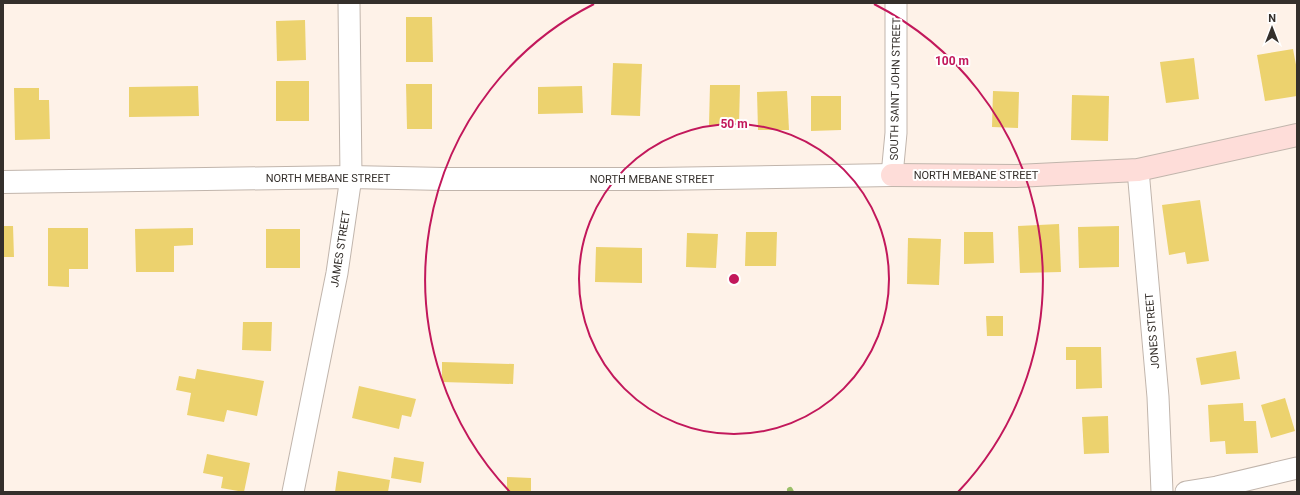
<svg xmlns="http://www.w3.org/2000/svg" width="1300" height="495" font-family="Roboto,sans-serif">
	<style>
		.lines { fill: none; stroke-linecap: round; stroke-linejoin: round }
		.stream { stroke: #9abf68; stroke-width: 6 }
		.building { fill: #ecd26e }
		.minor-casing { stroke: #c1b5ac; stroke-width: 23 }
		.tertiary-casing { stroke: #c1b5ac; stroke-width: 24 }
		.secondary-casing { stroke: #c1b5ac; stroke-width: 24 }
		.minor { stroke: #fff; stroke-width: 21 }
		.tertiary { stroke: #fff; stroke-width: 22 }
		.secondary { stroke: #feddd9; stroke-width: 22 }
		.ring { fill: none; stroke: #c2185b; stroke-width: 2 }
		.labels { text-anchor: middle; stroke-width: 4; stroke-linejoin: round; paint-order: stroke }
		.street-label { font-size: 11px; fill: #342f2b; stroke: #fff }
		.centre { fill: #c2185b; stroke: #fff; stroke-width: 2 }
		.ring-label { font-size: 12px; text-anchor: middle; font-weight: bold; fill: #c2185b; stroke: #fff; stroke-width: 4; stroke-linejoin: round; paint-order: stroke }
	</style>
	<rect width="100%" height="100%" fill="#fef2e8"/>
	<g class="lines">
		<path class="stream" d="M790,490L791,492"/>
	</g>
	<g class="building">
		<path d="M406,17H432L433,62H406Z"/>
		<path d="M305,20L306,60L277,61L276,21Z"/>
		<path d="M1293,49L1297,70V96L1265,101L1257,55Z"/>
		<path d="M1194,58L1199,99L1166,103L1160,62Z"/>
		<path d="M613,63L642,64L640,116L611,115Z"/>
		<rect x="276" y="81" width="33" height="40"/>
		<path d="M406,84H432V129H407Z"/>
		<path d="M710,85H740L739,125H709Z"/>
		<path d="M198,86L199,116L129,117V87Z"/>
		<path d="M582,86L583,113L538,114V87Z"/>
		<path d="M14,88H39V100H49L50,139L15,140Z"/>
		<path d="M787,91L789,130H758L757,92Z"/>
		<path d="M993,91L1019,92L1018,128L992,127Z"/>
		<path d="M1072,95L1109,96L1108,141L1071,140Z"/>
		<path d="M811,96H841V130L811,131Z"/>
		<path d="M1200,200L1209,261L1187,264L1185,252L1169,255L1162,205Z"/>
		<path d="M1059,224L1061,272L1020,273L1018,226Z"/>
		<path d="M3,226H13L14,257H3Z"/>
		<path d="M1119,226V267L1079,268L1078,227Z"/>
		<path d="M48,228H88V269H69V287L48,286Z"/>
		<path d="M193,228V245L174,246V272H136L135,229Z"/>
		<rect x="266" y="229" width="34" height="39"/>
		<path d="M746,232H777L776,266H745Z"/>
		<path d="M964,232H993L994,263L964,264Z"/>
		<path d="M687,233L718,234L716,268L686,267Z"/>
		<path d="M908,238L941,239L939,285L907,284Z"/>
		<path d="M596,247L642,248V283L595,282Z"/>
		<path d="M986,316H1003V336H987Z"/>
		<path d="M243,322H272L271,351L242,350Z"/>
		<path d="M1066,347H1101L1102,388L1076,389V360H1066Z"/>
		<path d="M1236,351L1240,379L1201,385L1196,358Z"/>
		<path d="M442,362L514,364L513,384L442,382Z"/>
		<path d="M197,369L264,381L257,416L227,410L224,422L187,415L191,393L176,390L179,376L195,379Z"/>
		<path d="M359,386L416,399L411,417L402,415L399,429L352,418Z"/>
		<path d="M1285,398L1295,431L1271,438L1261,405Z"/>
		<path d="M1243,403L1244,421H1256L1258,453L1226,454L1225,441L1210,442L1208,405Z"/>
		<path d="M1108,416L1109,453L1084,454L1082,417Z"/>
		<path d="M207,454L250,463L244,492L221,488L223,477L203,473Z"/>
		<path d="M394,457L424,462L421,483L391,478Z"/>
		<path d="M338,471L390,480L388,492H335Z"/>
		<path d="M507,477L531,478V492H507Z"/>
	</g>
	<g class="lines">
		<g class="minor-casing">
			<g id="minor">
				<path d="M1138,170L1158,397L1162,492"/>
				<path d="M892,175L896,133V3"/>
				<path d="M293,492L337,273L351,177L349,3"/>
				<path d="M1186,492L1217,487L1297,468"/>
			</g>
		</g>
		<g class="tertiary-casing">
			<path id="tertiary" d="M3,182L351,177L444,179H656L892,175"/>
		</g>
		<g class="secondary-casing">
			<path id="secondary" d="M892,175L1016,176L1138,170L1297,135"/>
		</g>
		<use href="#minor" class="minor"/>
		<use href="#tertiary" class="tertiary"/>
		<use href="#secondary" class="secondary"/>
	</g>
	<g class="ring">
		<circle cx="734" cy="279" r="155"/>
		<path d="M510 492A309 309 0 0 1 594 4M874 4A309 309 0 0 1 958 492"/>
	</g>
	<g class="labels">
		<g class="street-label">
			<text transform="translate(895 89) rotate(-89)" y="4">SOUTH SAINT JOHN STREET</text>
			<text x="976" y="179">NORTH MEBANE STREET</text>
			<text x="328" y="182">NORTH MEBANE STREET</text>
			<text x="652" y="183">NORTH MEBANE STREET</text>
			<text transform="translate(340 249) rotate(-81)" y="4">JAMES STREET</text>
			<text transform="translate(1152 331) rotate(-95)" y="4">JONES STREET</text>
		</g>
	</g>
	<circle cx="734" cy="279" r="6" class="centre"/>
	<g class="ring-label">
		<text x="952" y="65">100 m</text>
		<text x="734" y="128">50 m</text>
	</g>
	<rect width="1300" height="495" fill="none" stroke="#342f2b" stroke-width="8"/>
	<g transform="translate(1272 28)" stroke="#ffffff" stroke-width="3" paint-order="stroke">
	<path d="M0-3L7 15L0 10L-7 15Z" fill="#342f2b"/>
	<text y="-6" font-size="11" font-weight="bold" text-anchor="middle" fill="#342f2b">N</text>
	</g>
</svg>
